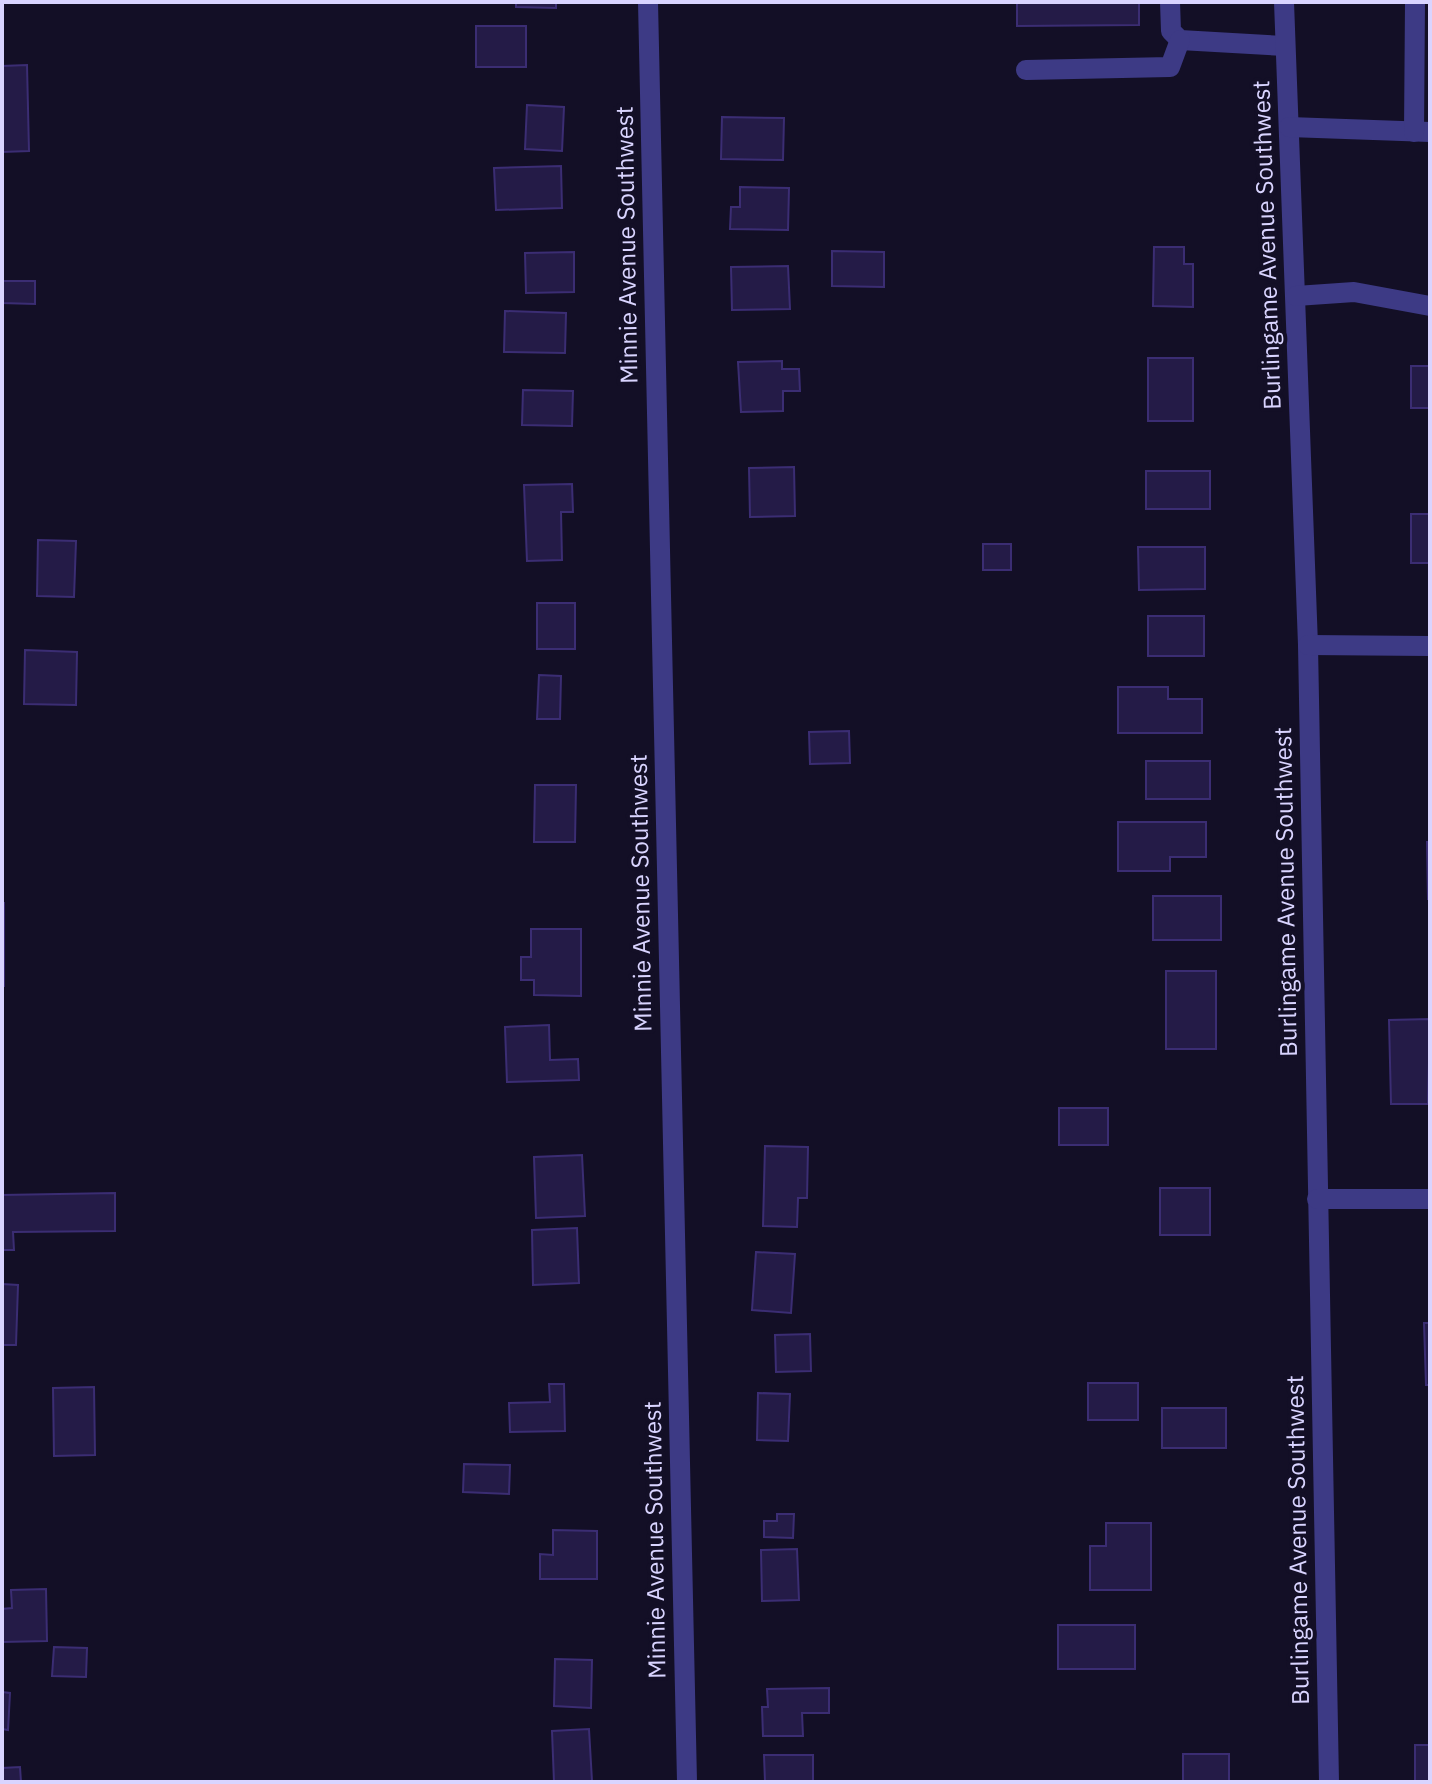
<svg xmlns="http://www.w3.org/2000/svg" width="1432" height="1784" font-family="'IBM Plex Sans',sans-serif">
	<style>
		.building { fill: #241b47; stroke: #3b2d73; stroke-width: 2 }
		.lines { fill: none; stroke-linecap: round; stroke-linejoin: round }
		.minor { stroke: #3d3a85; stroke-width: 20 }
		.labels { text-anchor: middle; stroke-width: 8; stroke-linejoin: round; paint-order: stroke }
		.street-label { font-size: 24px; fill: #d9d4ff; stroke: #130f26 }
	</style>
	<rect width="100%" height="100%" fill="#130f26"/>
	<g class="building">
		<path d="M516,2H556V8L516,7Z"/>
		<path d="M1017,2H1139V25L1017,26Z"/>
		<rect x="476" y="26" width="50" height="41"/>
		<path d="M27,65L29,151L2,152V66Z"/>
		<path d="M527,105L564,107L562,151L525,149Z"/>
		<path d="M722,117L784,118L783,160L721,159Z"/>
		<path d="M561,166L562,208L496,210L494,168Z"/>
		<path d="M740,187L789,188L788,230L730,229L731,207H740Z"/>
		<path d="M1154,247H1184V264H1193V307L1153,306Z"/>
		<path d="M832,251L884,252V287L832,286Z"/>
		<path d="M574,252V292L526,293L525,253Z"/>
		<path d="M788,266L790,309L732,310L731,267Z"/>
		<path d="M2,281H35V304L2,303Z"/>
		<path d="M505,311L566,313L565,353L504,352Z"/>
		<rect x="1148" y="358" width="45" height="63"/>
		<path d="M782,361V369H799L800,391H783V411L741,412L738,362Z"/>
		<rect x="1411" y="366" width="19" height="42"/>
		<path d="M523,390L573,391L572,426L522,425Z"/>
		<path d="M794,467L795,516L750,517L749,468Z"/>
		<rect x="1146" y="471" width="64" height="38"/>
		<path d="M572,484L573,512H561L562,560L527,561L524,485Z"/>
		<rect x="1411" y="514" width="19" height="49"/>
		<path d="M38,540L76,541L74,597L37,596Z"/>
		<rect x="983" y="544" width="28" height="26"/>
		<path d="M1138,547H1205V589L1139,590Z"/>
		<rect x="537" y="603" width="38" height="46"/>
		<rect x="1148" y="616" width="56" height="40"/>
		<path d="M25,650L77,652L76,705L24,704Z"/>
		<path d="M539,675L561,676L560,719H537Z"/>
		<path d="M1118,687H1168V699H1202V733H1118Z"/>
		<path d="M849,731L850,763L810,764L809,732Z"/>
		<rect x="1146" y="761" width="64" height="38"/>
		<path d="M535,785H576L575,842H534Z"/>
		<path d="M1118,822H1206V857H1170V871H1118Z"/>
		<path d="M1427,842H1430V899H1428Z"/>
		<rect x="1153" y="896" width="68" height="44"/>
		<rect x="2" y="903" width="2" height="83"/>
		<path d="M531,929H581V996L534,995V980H521V957H531Z"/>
		<rect x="1166" y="971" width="50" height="78"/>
		<path d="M1430,1019L1428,1104H1391L1389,1020Z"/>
		<path d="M549,1025L550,1060L578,1059L579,1080L507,1082L505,1027Z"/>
		<rect x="1059" y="1108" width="49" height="37"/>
		<path d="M765,1146L808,1147L807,1198H798L797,1227L763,1226Z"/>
		<path d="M582,1155L585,1216L536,1218L534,1157Z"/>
		<rect x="1160" y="1188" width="50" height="47"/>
		<path d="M115,1193V1231L13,1232L14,1250H2V1195Z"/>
		<path d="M577,1228L579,1283L533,1285L532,1230Z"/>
		<path d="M756,1252L795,1254L791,1313L752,1310Z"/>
		<path d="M2,1284L18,1285L16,1345H2Z"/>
		<path d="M1424,1323H1430V1385H1426Z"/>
		<path d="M810,1334L811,1371L776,1372L775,1335Z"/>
		<rect x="1088" y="1383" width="50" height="37"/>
		<path d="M549,1384H564L565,1431L510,1432L509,1403L550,1402Z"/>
		<path d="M94,1387L95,1455L54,1456L53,1388Z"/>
		<path d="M758,1393L790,1394L788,1441L757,1440Z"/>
		<rect x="1162" y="1408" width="64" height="40"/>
		<path d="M464,1464L510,1465L509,1494L463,1492Z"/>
		<path d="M777,1514H794L793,1538L764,1537V1521H777Z"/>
		<path d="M1106,1523H1151V1590H1090V1546H1106Z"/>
		<path d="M553,1530L597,1531V1579H540V1554L553,1555Z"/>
		<path d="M797,1549L799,1600L762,1601L761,1550Z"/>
		<path d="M46,1589L47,1641L2,1642V1609L12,1608L11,1590Z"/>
		<rect x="1058" y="1625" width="77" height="44"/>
		<path d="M54,1647L87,1648L86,1677L52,1676Z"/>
		<path d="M555,1659L592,1660L591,1708L554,1706Z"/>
		<path d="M829,1688V1713H802L803,1736H763L762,1707H768L767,1689Z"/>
		<path d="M2,1692L10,1693L8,1730L2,1729Z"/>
		<path d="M589,1729L592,1781L554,1782L552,1731Z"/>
		<rect x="1415" y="1745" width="15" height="37"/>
		<rect x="1183" y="1754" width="46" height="28"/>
		<path d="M764,1755H813V1782H765Z"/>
		<path d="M20,1767L21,1782H2V1768Z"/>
	</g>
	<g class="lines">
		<g class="minor">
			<path d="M648,2L687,1782"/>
			<path d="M1170,2L1171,31L1180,40L1285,46"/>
			<path d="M1284,2L1308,645L1329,1782"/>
			<path d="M1026,70L1170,67L1180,40"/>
			<path d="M1289,127L1430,132"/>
			<path d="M1414,132L1415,2"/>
			<path d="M1296,296L1354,292L1430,306"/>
			<path d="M1308,645L1430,646"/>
			<path d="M1317,1199H1430"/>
		</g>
	</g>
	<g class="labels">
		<g class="street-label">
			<text transform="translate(627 245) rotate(-91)" y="8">Minnie Avenue Southwest</text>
			<text transform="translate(1267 245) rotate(-92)" y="8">Burlingame Avenue Southwest</text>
			<text transform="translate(1286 892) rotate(-91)" y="8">Burlingame Avenue Southwest</text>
			<text transform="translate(641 893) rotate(-91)" y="8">Minnie Avenue Southwest</text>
			<text transform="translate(655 1540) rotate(-91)" y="8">Minnie Avenue Southwest</text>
			<text transform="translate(1298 1540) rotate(-91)" y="8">Burlingame Avenue Southwest</text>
		</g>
	</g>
	<rect width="1432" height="1784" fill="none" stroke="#d9d4ff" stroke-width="8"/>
</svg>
